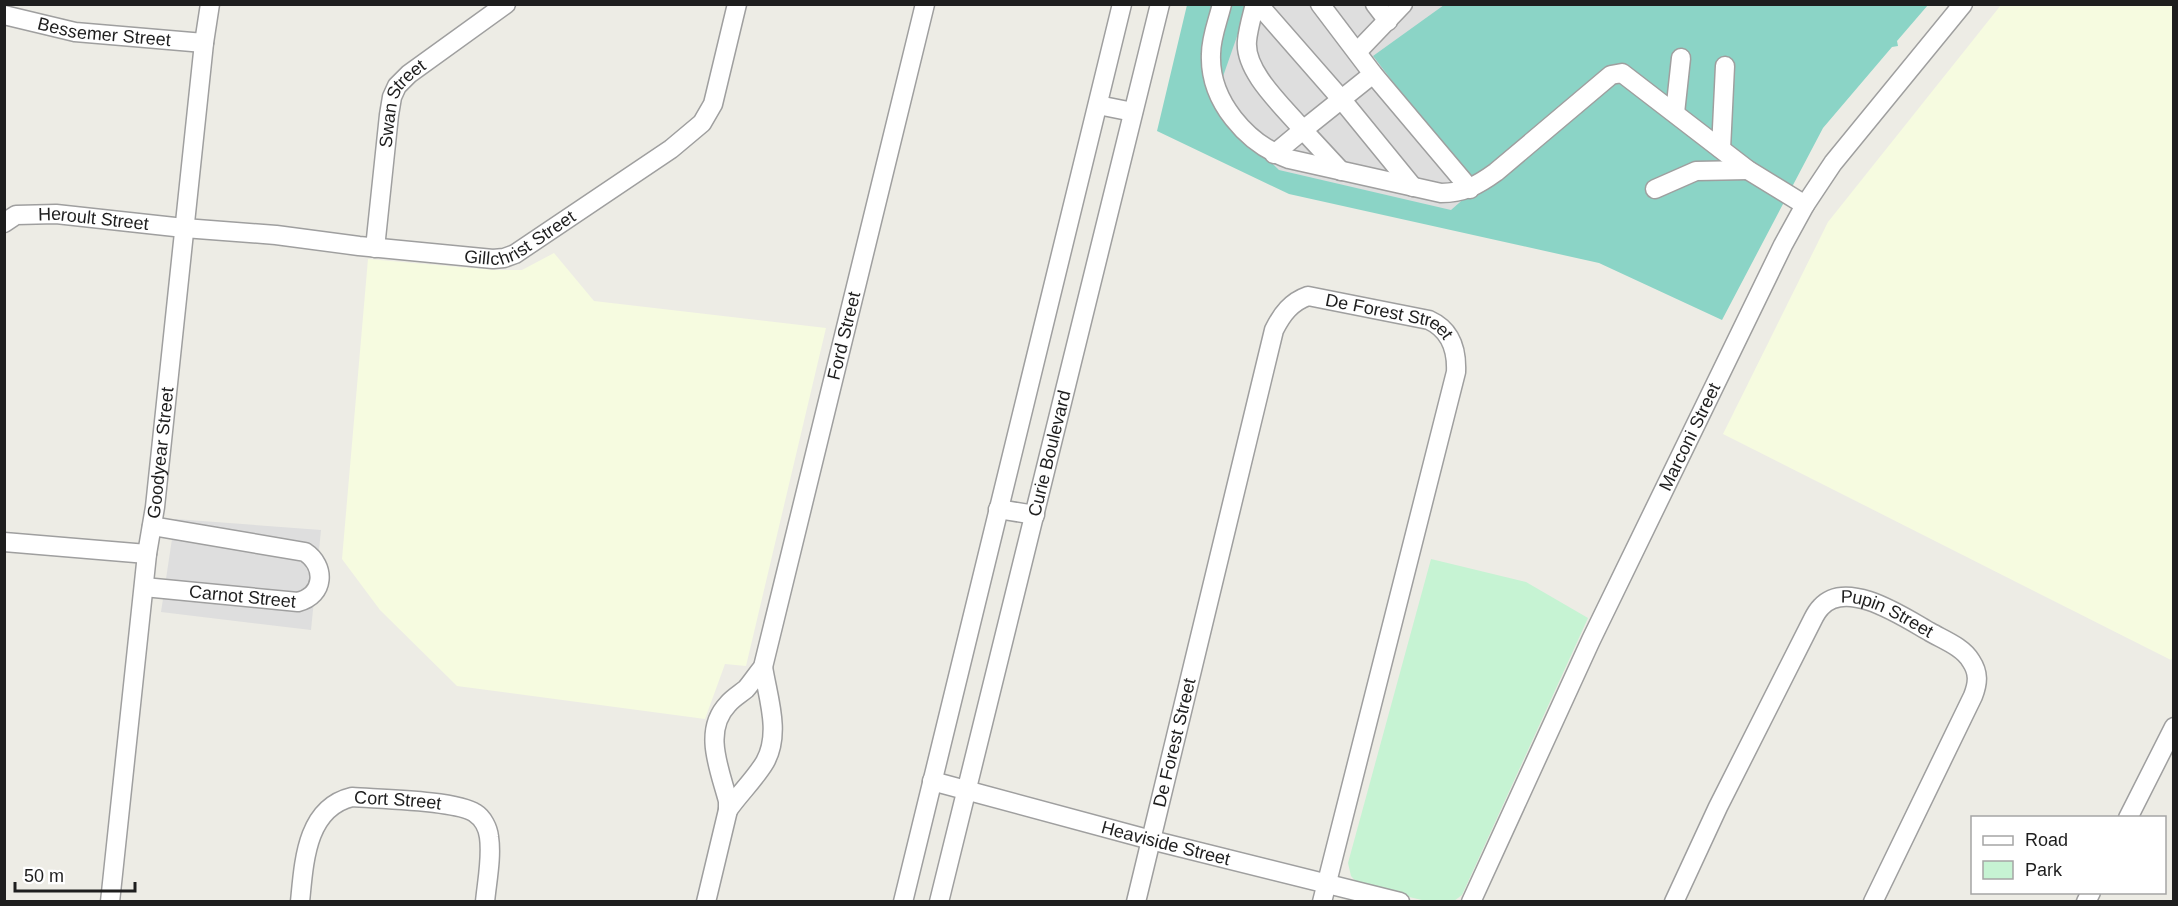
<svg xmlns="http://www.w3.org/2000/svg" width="2178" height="906" font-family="Arial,sans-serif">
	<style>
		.education { fill: #f6fbe0 }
		.park { fill: #c6f3d3 }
		.pitch { fill: #8bd4c6 }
		.parking { fill: #dedede }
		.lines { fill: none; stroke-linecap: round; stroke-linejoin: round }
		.minor-casing { stroke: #9f9f9f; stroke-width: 21 }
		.minor { stroke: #fff; stroke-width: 18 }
		.labels { text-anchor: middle; stroke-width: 4.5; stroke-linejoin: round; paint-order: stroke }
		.street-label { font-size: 18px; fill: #1e1e1e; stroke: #fff }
	</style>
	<rect width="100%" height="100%" fill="#edece5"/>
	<g class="education">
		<path d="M2001,5H2173L2174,655L2171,660L1723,434L1828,222Z"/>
		<path d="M554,253L594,301L826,328L746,666L725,664L705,719L457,686L380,610L342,559L368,259L494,270H522Z"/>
	</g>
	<path class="park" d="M1431,559L1526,582L1588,618L1462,895L1454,901H1426L1359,885L1351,876L1348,863Z"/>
	<path class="pitch" d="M1187,5H1928L1897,41L1898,46L1892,47L1823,128L1722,320L1599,263L1289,194L1157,131Z"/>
	<g class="parking">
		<path d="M1248,5H1444L1373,56L1475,189L1451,210L1279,170L1213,105Z"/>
		<path d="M175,519L321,530L311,630L161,612Z"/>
	</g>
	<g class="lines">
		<g class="minor-casing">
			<g id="minor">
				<path d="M1222,4C1218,21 1211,37 1211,54C1209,101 1247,144 1289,159L1441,193C1464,193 1478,185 1496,172L1611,75L1622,73L1748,170L1805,205"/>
				<path d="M1255,4C1252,16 1248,29 1247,41C1244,72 1284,107 1303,130L1373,74"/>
				<path d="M1258,4L1342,100L1413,187"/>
				<path d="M1320,4L1373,74L1470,189"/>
				<path d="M1375,4L1388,21"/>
				<path id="s1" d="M4,15L75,32L204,43"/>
				<path d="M1357,52L1403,4"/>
				<path d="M1098,105L1133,112"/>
				<path d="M1675,113L1681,58"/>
				<path d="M1721,149L1725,66"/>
				<path d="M1274,154L1303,130L1341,171"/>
				<path d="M1655,189L1696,171L1748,170"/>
				<path id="s2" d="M4,223L16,215L56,214L184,228L276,235L359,246L493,259L504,258L515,254L671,149L702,123L713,104L737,4"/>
				<path id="s3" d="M375,248L389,115L392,97L397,86L409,74L506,4"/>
				<path d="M998,509L1035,515"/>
				<path d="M4,542L147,554"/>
				<path id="s4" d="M144,587L298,602C325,595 326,566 305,552L152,526"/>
				<path id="s5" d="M932,781L1151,840L1400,902"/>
				<path d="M728,810C739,794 755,779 765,762C781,733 768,698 763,667"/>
				<path d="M2128,818L2174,727"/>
				<path id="s6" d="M110,902L147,554L155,507L204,43L210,4"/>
				<path id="s7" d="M300,902C304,862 306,808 352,797C377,799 457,800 475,813C483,818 488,828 489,837C492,857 487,881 485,902"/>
				<path id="s8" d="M706,902L728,810V801C720,770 702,731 728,704C733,698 740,694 746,689C752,682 757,674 763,667L925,4"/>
				<path d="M903,902L1122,4"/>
				<path id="s9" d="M939,902L1160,4"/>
				<path id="s10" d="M1136,902L1274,330C1282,314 1291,302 1308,296L1429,320C1451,330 1457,350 1456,372L1322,902"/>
				<path id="s11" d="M1471,902L1591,640L1783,245L1805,205L1833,163L1963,4"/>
				<path id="s12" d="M1674,902L1718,807L1813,619C1815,615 1818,610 1821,607C1847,578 1905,618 1930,632C1944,640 1963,647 1971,661C1979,673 1978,683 1973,696L1873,902"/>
				<path d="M2086,902L2091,892"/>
			</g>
		</g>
		<use href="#minor" class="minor"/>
	</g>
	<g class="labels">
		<g class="street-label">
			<text dy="6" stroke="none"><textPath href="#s1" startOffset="102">Bessemer Street</textPath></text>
			<text dy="6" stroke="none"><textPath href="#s3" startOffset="150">Swan Street</textPath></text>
			<text dy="6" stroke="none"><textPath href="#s2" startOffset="92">Heroult Street</textPath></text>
			<text dy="6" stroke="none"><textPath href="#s2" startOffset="526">Gillchrist Street</textPath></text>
			<text dy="6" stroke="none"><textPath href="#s10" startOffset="722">De Forest Street</textPath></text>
			<text dy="6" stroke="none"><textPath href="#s8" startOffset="598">Ford Street</textPath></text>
			<text dy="6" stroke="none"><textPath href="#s11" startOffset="514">Marconi Street</textPath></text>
			<text dy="6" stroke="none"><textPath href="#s6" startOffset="452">Goodyear Street</textPath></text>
			<text dy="6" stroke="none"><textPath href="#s9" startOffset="462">Curie Boulevard</textPath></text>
			<text dy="6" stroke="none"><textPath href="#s4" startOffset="99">Carnot Street</textPath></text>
			<text dy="6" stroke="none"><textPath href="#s12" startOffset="402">Pupin Street</textPath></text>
			<text dy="6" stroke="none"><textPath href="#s10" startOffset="164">De Forest Street</textPath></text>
			<text dy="6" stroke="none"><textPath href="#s7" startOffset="172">Cort Street</textPath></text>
			<text dy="6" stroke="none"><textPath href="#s5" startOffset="242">Heaviside Street</textPath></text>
		</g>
	</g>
	<rect width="2178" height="906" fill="none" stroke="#1e1e1e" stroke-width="12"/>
	<rect x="1971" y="816" width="195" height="78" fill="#ffffff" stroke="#a5a5a5" stroke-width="1.5"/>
	<rect x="1983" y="836" width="30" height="9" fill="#ffffff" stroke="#a5a5a5" stroke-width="1.5"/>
	<text x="2025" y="846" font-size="18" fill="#1e1e1e">Road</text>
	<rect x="1983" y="861" width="30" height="18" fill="#c6f3d3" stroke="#a5a5a5" stroke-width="1.5"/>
	<text x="2025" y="876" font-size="18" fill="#1e1e1e">Park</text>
	<path d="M15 882v9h120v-9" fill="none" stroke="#1e1e1e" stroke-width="3"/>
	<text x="24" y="882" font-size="18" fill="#1e1e1e" stroke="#ffffff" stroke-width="4.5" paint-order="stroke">50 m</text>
</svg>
